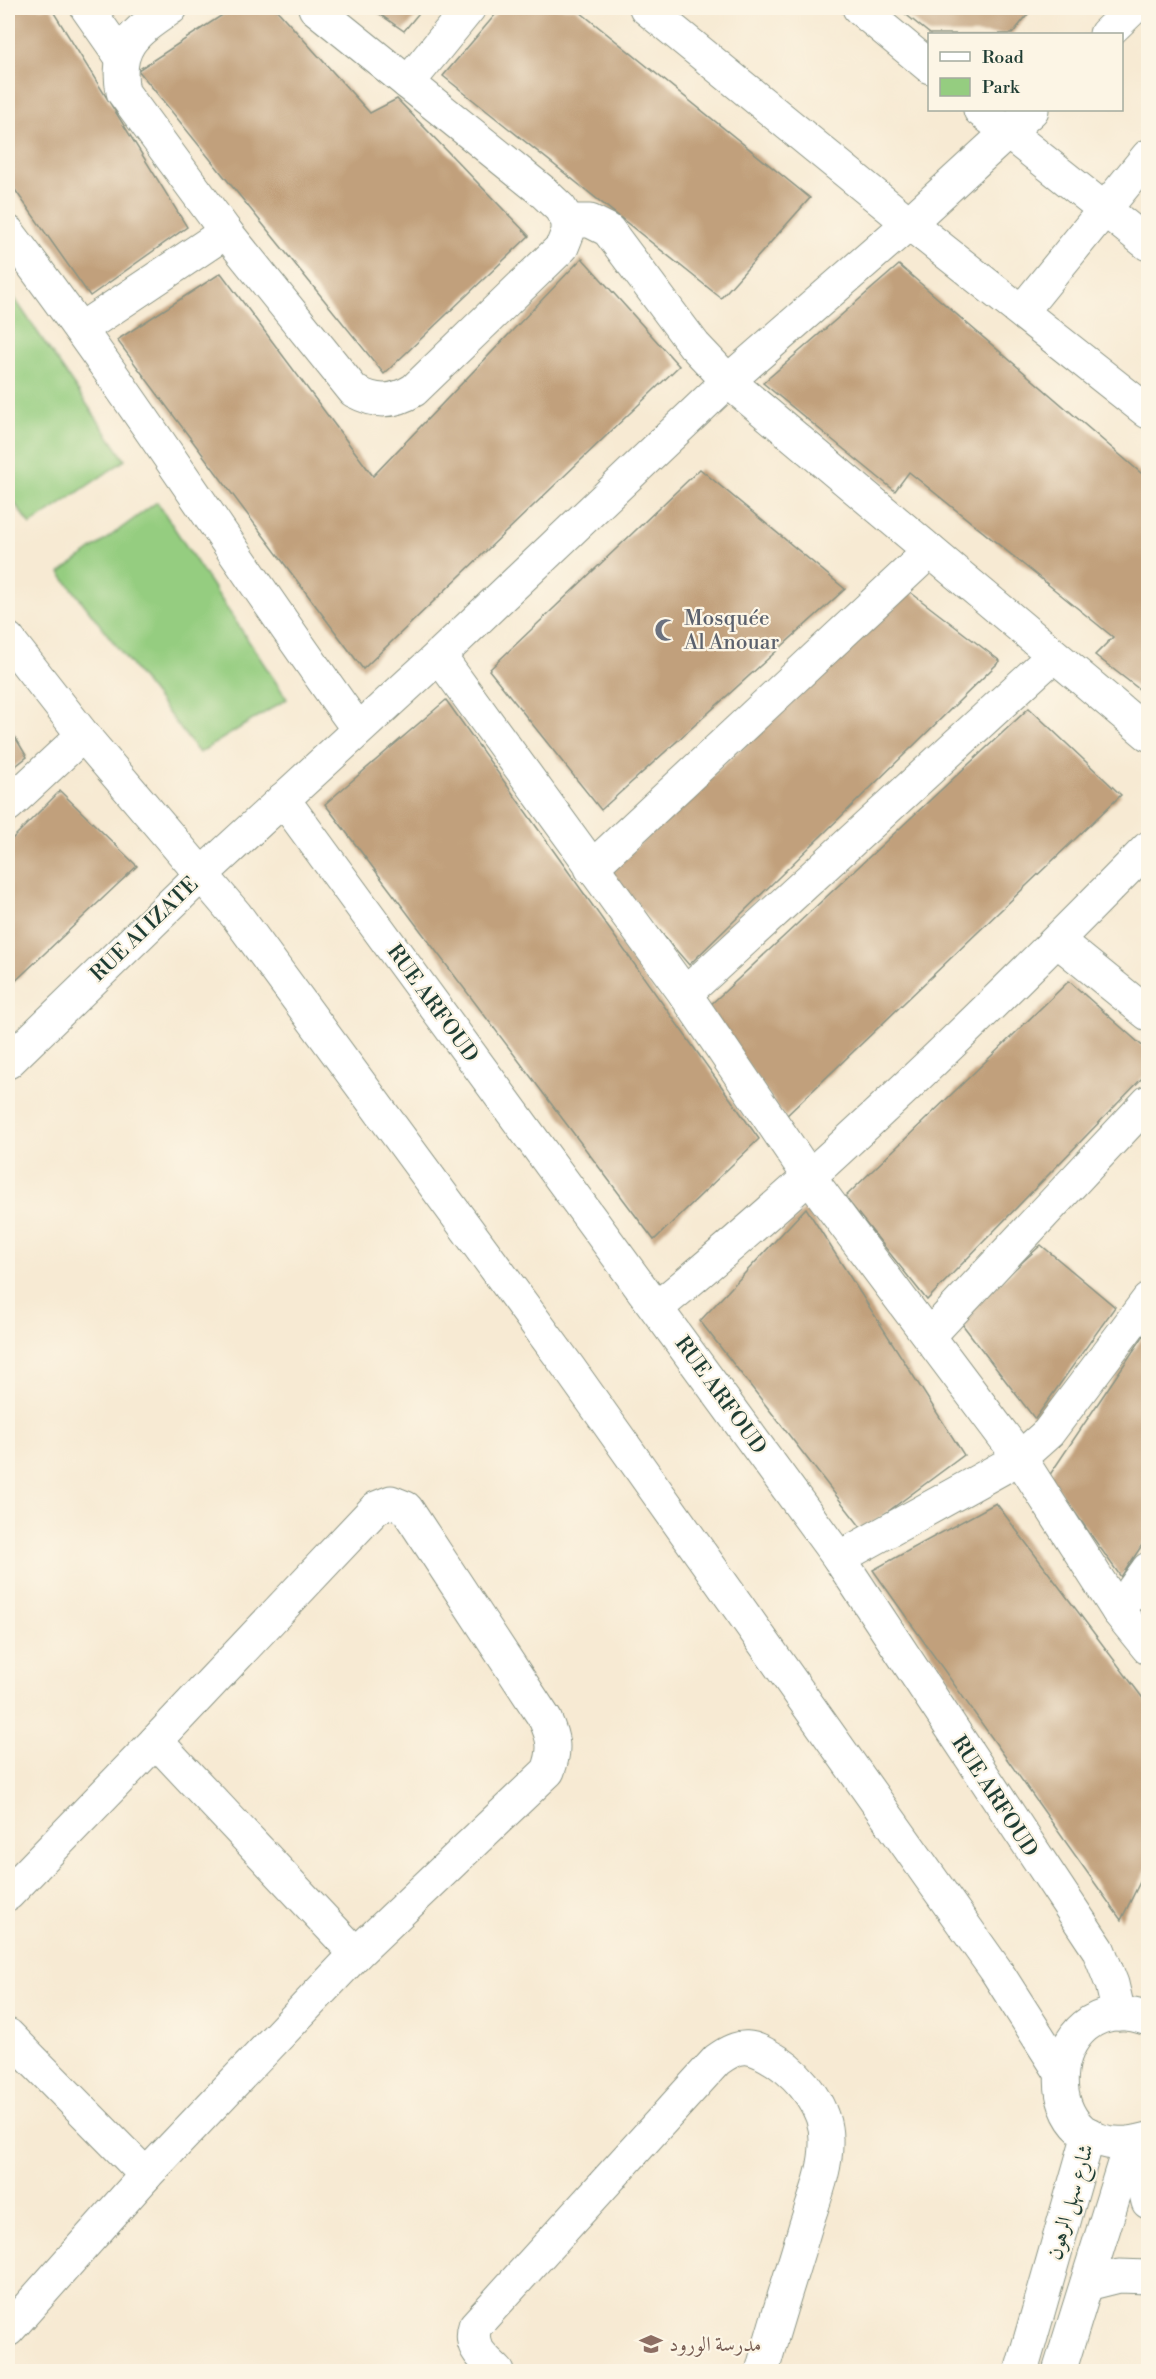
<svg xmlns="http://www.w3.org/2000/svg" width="1156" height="2379" font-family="'Libre Bodoni',Amiri,serif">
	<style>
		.green { fill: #95cd80; stroke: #5a855a; stroke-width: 1.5 }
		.building { fill: #c1a07c }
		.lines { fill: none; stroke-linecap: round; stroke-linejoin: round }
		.minor-casing { stroke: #8b9484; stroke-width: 35 }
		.minor { stroke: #fff; stroke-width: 33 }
		.labels { text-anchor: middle; stroke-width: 4.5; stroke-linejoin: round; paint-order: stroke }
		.worship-label { font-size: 21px; fill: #5b616d; stroke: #fcf5e5; text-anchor: start }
		.street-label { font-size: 21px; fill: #1f3d34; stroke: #fcf5e5 }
		.education-label { font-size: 21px; fill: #785e54; stroke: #fcf5e5; text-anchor: start }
	</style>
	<rect width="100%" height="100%" fill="#fcf5e5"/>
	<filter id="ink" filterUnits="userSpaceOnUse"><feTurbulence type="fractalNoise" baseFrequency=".0167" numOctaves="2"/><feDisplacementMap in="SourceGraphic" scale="12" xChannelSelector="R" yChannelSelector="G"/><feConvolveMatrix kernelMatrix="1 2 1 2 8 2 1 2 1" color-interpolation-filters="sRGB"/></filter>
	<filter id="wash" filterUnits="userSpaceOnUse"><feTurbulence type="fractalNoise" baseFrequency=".008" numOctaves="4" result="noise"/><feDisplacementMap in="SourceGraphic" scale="24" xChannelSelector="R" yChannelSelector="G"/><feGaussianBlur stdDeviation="1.35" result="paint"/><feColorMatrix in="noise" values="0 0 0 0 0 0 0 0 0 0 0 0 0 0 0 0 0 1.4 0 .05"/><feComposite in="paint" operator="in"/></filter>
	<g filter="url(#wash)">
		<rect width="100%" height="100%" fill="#f7ead3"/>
		<g class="green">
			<path d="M8,289L125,460L30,525L8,494Z"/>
			<path d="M157,502L287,699L199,753L60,573Z"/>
		</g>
		<g id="blocks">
			<g class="building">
				<path d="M8,8H51L187,227L90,296L8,180Z"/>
				<path d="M104,8H121L110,15Z"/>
				<path d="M233,8H275L370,113L397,99L529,236L384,374L138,70Z"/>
				<path d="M371,8H423L404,31Z"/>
				<path d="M501,8H575L810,198L721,298L443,76Z"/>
				<path d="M898,8H1033L1012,34H930Z"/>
				<path d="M582,258L679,366L363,669L117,340L221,273L373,476Z"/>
				<path d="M899,265L1148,479V696L1095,655L1113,637L909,472L895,491L763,383Z"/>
				<path d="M700,469L845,589L601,810L489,670Z"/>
				<path d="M910,592L1000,661L689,965L609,872Z"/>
				<path d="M446,700L759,1139L654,1240L325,804Z"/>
				<path d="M1029,708L1121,795L785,1117L707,1008Z"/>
				<path d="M8,725L27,757L8,772Z"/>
				<path d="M60,791L137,866L8,988V843Z"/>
				<path d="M1069,981L1148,1051V1072L927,1300L845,1197Z"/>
				<path d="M806,1208L964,1455L863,1530L700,1321Z"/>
				<path d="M1041,1245L1115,1307L1035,1419L959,1320Z"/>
				<path d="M1148,1329V1536L1121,1577L1049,1476Z"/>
				<path d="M996,1503L1148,1705V1866L1121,1920L873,1570Z"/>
			</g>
		</g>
	</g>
	<g filter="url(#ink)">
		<use href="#blocks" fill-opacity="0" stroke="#8b9484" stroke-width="1.5"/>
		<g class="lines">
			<g class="minor-casing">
				<g id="minor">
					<path d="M87,8L122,58"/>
					<path d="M171,8C136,32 114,45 123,92L226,232L354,391C376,403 393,403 414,390L562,247L568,232V221L560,208L541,190L315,8"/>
					<path d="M646,8L909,223L1148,412"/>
					<path d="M859,8L930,67"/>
					<path d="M1106,34L1133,8"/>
					<path d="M408,83L469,8"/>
					<path d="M980,110L1148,244"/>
					<path d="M568,221H590L608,230L694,345L728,381L1148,734"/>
					<path d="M8,232C131,393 239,565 358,729"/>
					<path d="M1022,311L1148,156"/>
					<path d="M81,329L226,232"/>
					<path d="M8,639L83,735L236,915L569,1368L995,1969L1060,2071"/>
					<path d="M439,656L685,994L810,1178L1020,1458L1118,1611L1148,1648"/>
					<path d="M283,799L839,1558L1098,1949L1112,1984L1119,2014"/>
					<path d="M8,805L83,735"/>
					<path d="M591,868L930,551"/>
					<path d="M1058,941L1148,1014"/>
					<path d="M685,994L1053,656"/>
					<path d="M8,1062L201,875L439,656L728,381L909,223L1032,110"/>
					<path d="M658,1307C831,1165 991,1008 1148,848"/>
					<path d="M929,1336L1148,1102"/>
					<path d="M839,1558L1020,1458L1048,1433L1148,1300"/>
					<path d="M1118,1611L1148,1569"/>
					<path d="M156,1741L356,1954"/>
					<path d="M8,1894L156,1741L376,1508L391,1502L406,1508L545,1719C554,1739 556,1750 548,1771L356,1954L146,2175L8,2330"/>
					<path d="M1148,2019C1039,1980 1026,2174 1148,2139"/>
					<path d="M8,2035L146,2175"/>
					<path d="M1134,2143L1148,2202"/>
					<path d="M1087,2284L1119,2276L1148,2277"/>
					<path d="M498,2372C484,2358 468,2347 475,2326L717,2060C741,2042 752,2045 777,2061C802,2078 826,2108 826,2139C827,2170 814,2199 805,2228C791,2276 775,2323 762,2372"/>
					<path d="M1021,2372L1089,2134"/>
					<path d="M1059,2372L1130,2144"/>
				</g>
			</g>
			<use href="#minor" class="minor"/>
		</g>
	</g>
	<defs>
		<g id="mosque-bare" transform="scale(1.8)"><path d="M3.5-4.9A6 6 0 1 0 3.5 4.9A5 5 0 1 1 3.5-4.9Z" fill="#6b7280" stroke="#fcf5e5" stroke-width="2.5" paint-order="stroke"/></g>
		<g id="school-bare" transform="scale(1.8)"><path d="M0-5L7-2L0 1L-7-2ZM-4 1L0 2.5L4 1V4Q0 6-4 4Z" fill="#8d6e63" stroke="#fcf5e5" stroke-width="2.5" paint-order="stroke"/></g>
	</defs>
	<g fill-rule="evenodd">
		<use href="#mosque-bare" x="666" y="630"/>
		<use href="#school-bare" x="651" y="2344"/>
	</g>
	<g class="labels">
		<g class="worship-label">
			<text x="684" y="625">Mosquée<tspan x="684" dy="24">Al Anouar</tspan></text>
		</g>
		<g class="street-label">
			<text transform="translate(144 929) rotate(-44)" y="7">RUE AI IZATE</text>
			<text transform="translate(433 1003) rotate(54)" y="7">RUE ARFOUD</text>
			<text transform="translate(721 1395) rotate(54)" y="7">RUE ARFOUD</text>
			<text transform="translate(995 1796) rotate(57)" y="7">RUE ARFOUD</text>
			<text transform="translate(1070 2202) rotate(-74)" y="7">شارع سهل الرهون</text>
		</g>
		<g class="education-label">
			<text x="669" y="2351">مدرسة الورود</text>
		</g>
	</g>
	<rect width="1156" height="2379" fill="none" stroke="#fcf5e5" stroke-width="30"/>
	<rect x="928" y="33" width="195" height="78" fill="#fcf5e5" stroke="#a4ab9e" stroke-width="1.5"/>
	<rect x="940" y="52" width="30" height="9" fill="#ffffff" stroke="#a4ab9e" stroke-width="1.5"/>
	<text x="982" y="63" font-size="18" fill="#1f3d34">Road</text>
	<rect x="940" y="78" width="30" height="18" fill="#95cd80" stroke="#a4ab9e" stroke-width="1.5"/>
	<text x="982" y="93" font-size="18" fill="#1f3d34">Park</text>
</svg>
